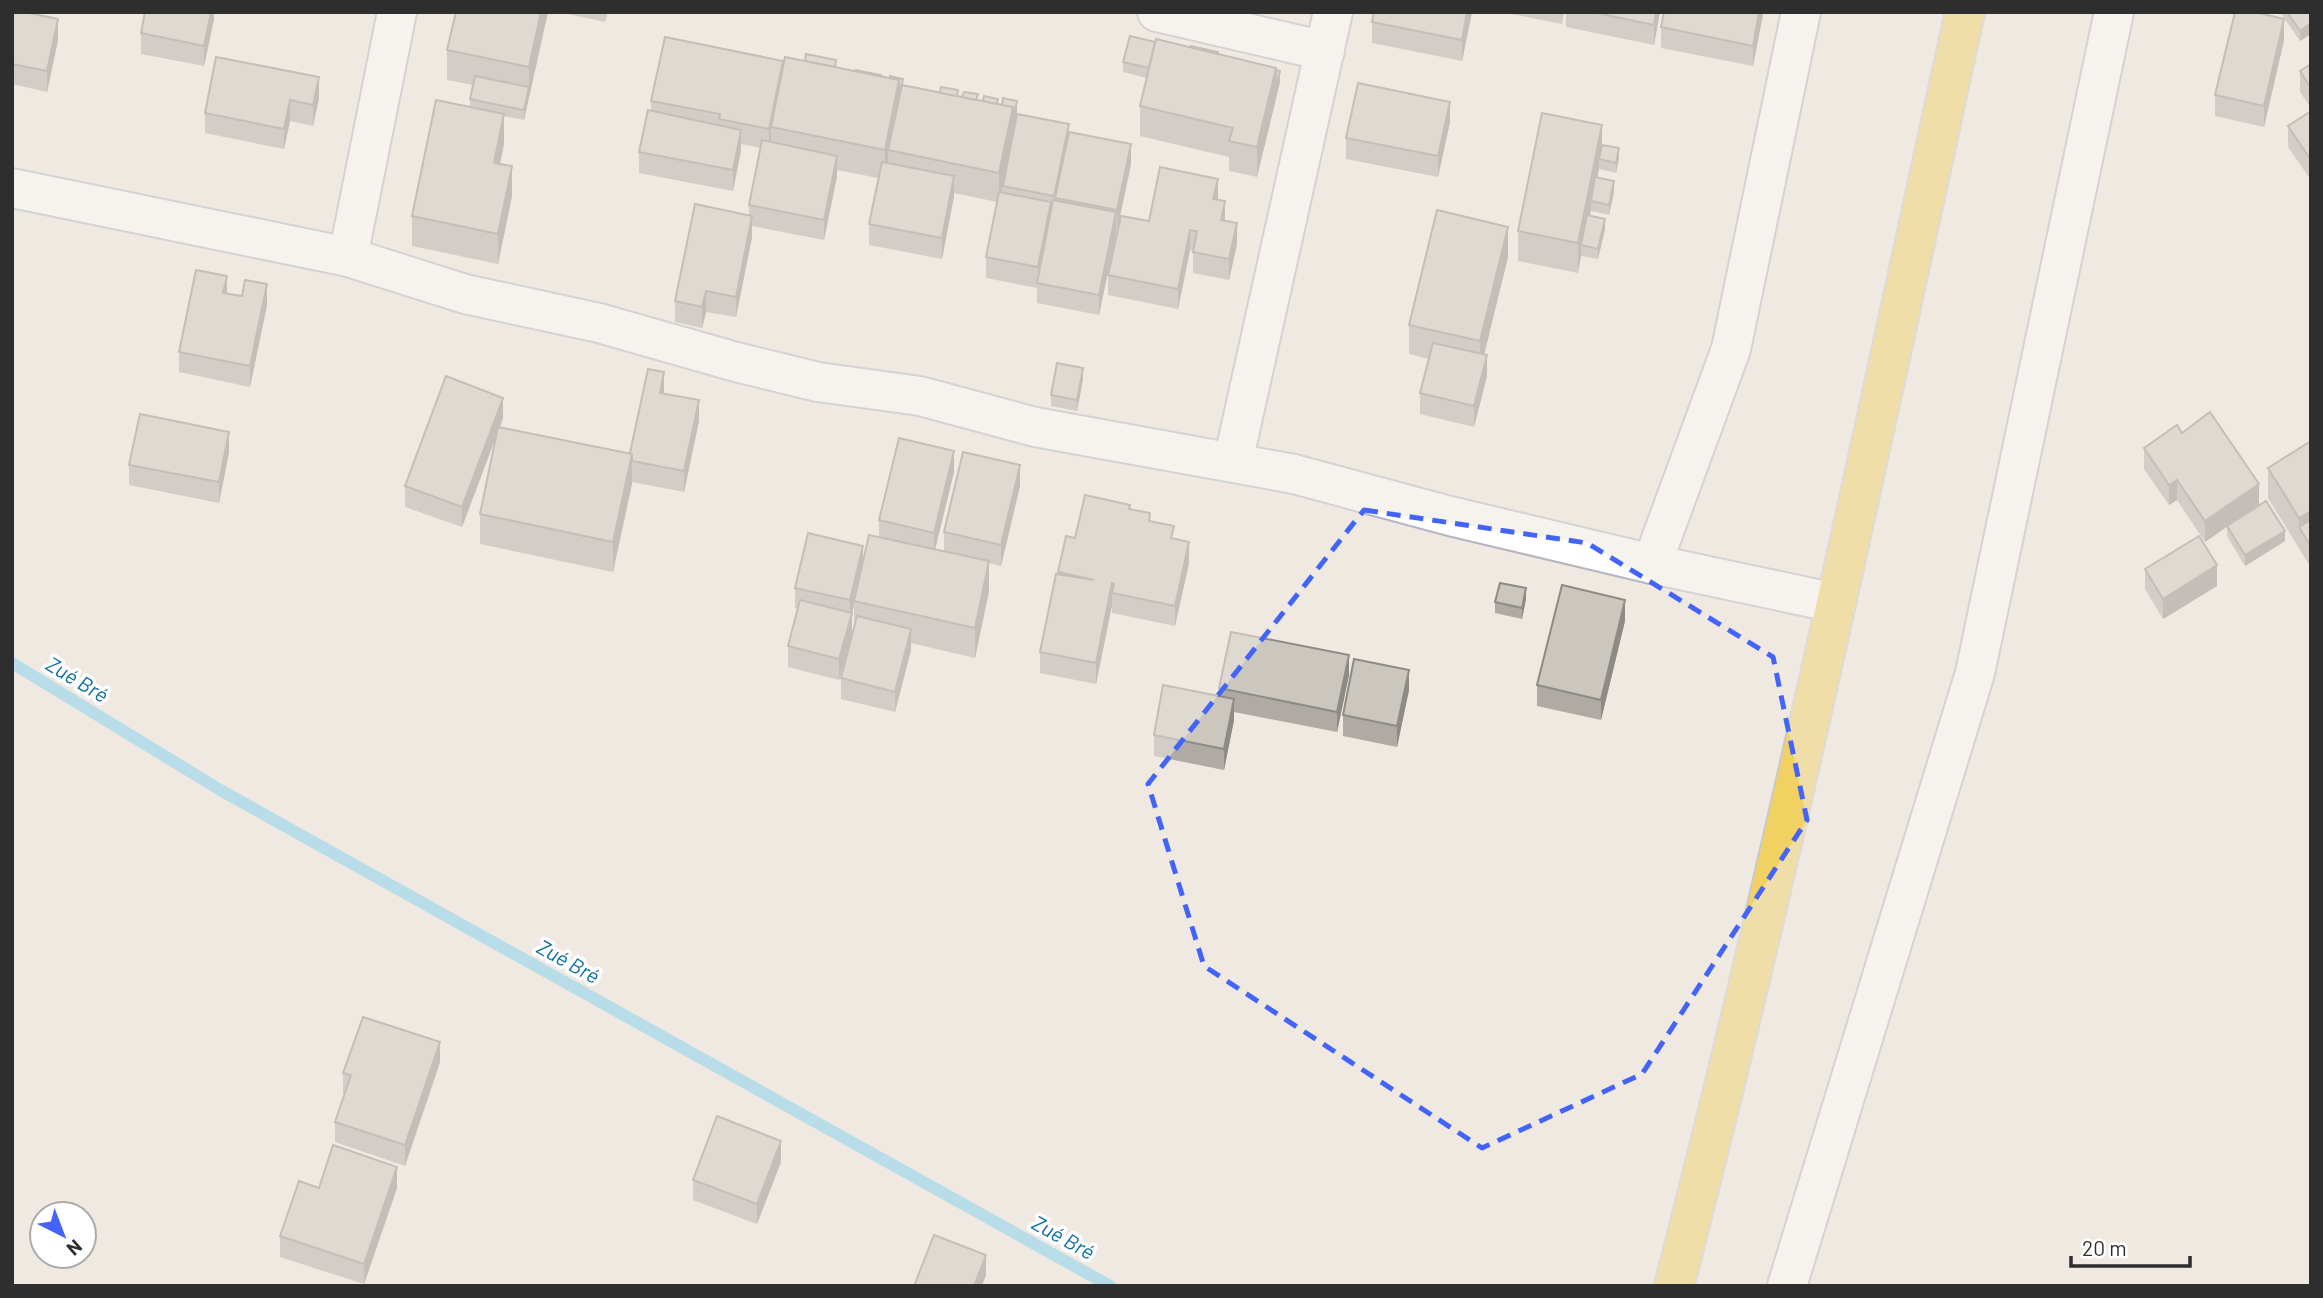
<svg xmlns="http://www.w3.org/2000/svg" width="2323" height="1298" font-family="Barlow,sans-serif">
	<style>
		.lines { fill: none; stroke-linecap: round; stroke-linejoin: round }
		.stream { stroke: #75cff0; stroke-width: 12 }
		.street-casing { stroke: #b4b7c1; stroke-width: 42 }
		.primary-casing { stroke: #c9c9c9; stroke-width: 42 }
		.street { stroke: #fff; stroke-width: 38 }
		.primary { stroke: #f2d163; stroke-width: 38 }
		.wall { fill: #afaba4 }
		.shaded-wall { fill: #8e8b86 }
		.building { fill: #cbc7bf; stroke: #8e8b86; stroke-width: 2 }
		.marked { fill: none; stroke: #4264fb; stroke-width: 5; stroke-dasharray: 14 9; stroke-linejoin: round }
		.labels { text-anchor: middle; stroke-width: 7; stroke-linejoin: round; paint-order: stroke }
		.water-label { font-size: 21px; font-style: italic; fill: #0d6fa3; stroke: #fff }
	</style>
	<rect width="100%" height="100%" fill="#efe9e1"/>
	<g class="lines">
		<path class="stream" d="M12,663L222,791L1110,1286"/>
		<g class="street-casing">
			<g id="street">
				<path d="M1157,12L1325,51"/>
				<path d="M12,188L348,257L397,12"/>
				<path d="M348,257L465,294L599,323L736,362L818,382L920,396L1035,427L1294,474L1450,516L1652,564L1836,603"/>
				<path d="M1233,462L1333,12"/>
				<path d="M1652,564L1731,349L1801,12"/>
				<path d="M1787,1286L1975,673L2114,12"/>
			</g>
		</g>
		<g class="primary-casing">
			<path id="primary" d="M1674,1286C1783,864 1872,438 1965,12"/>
		</g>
		<use href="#street" class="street"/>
		<use href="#primary" class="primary"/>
	</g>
	<g class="wall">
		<path d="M12,12L58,40L47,92L12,84Z"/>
		<path d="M214,12V19L204,66L141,54V33Z"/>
		<path d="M548,12L524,120L504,116V144L500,164L512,196L498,264L412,246V216L470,107V99L473,85L447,80V50Z"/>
		<path d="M559,12H608L605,22Z"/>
		<path d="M1472,12L1462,61L1372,43V22Z"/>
		<path d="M1512,12H1564L1562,24L1512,14Z"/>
		<path d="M1566,12H1660L1654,45L1566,27Z"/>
		<path d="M1763,12L1753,66L1661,48V27Z"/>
		<path d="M2280,12H2311V34L2300,41Z"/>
		<path d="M2284,40L2264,127L2215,116V95Z"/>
		<path d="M1155,42L1218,54L1276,70L1280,82L1257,177L1229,171V157L1140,136V106L1146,78L1123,72V62Z"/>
		<path d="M216,57L319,98L313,126L290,121L284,149L205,133V113Z"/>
		<path d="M2311,64V108L2300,92V71Z"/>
		<path d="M783,67H836L881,76L903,86L998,104L1017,111L1013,129V136L1069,134L1131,164L1099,315L1037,303V288L986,278V257L997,202L954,193L942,259L869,245V224L878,178L837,170V176L824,240L752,226V237L736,317L706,312L702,328L675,322V301L749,215V205L761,148L741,144V150L733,191L639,173V152L651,111V101Z"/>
		<path d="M2311,111V180L2288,147V126Z"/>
		<path d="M1450,122L1438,177L1346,159V138Z"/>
		<path d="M1602,145L1619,158L1616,173L1599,169L1597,178L1614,192L1609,215L1591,211V210L1589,216L1605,229L1598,259L1581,256L1578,273L1518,261V231Z"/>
		<path d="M1218,200L1225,221L1237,244L1229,280L1193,273V251L1190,250L1178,309L1108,295V275L1149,221Z"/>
		<path d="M1508,257L1484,355L1487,376L1474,427L1420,414V393L1429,359L1409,354V325Z"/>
		<path d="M227,294L242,296L267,305L250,387L179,372V352Z"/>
		<path d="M1083,379L1077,411L1051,406V395Z"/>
		<path d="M664,393L699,421L684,492L632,482L613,572L480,544V514L496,437L462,527L405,507V486L503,418L500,427L630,453Z"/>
		<path d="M2182,433L2259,504L2244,515L2285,541L2245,566L2227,536V527L2205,542L2177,500L2169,505L2144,469V448Z"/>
		<path d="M2311,441V568L2268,498V468Z"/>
		<path d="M229,452L219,503L129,485V465Z"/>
		<path d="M954,472L935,549L944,551V532L1020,486L1001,566L989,563V591L975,658L911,643V650L895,712L841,699V678L854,628V607L852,614V634L839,680L788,667V646L798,609L795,608V588L863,558L879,537V520Z"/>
		<path d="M1130,510L1150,522L1174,539L1189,563L1175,626L1112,613V605L1096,684L1040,673V652L1058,574L1066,536L1075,538Z"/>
		<path d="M2145,569L2217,586L2163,619L2145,589Z"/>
		<path d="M1526,599L1522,619L1495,613V602Z"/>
		<path d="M1625,621L1601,720L1537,706V685Z"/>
		<path d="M1349,675L1337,732L1234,712V720L1224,770L1154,756V735L1219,696V688Z"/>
		<path d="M1409,690L1397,747L1343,736V715Z"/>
		<path d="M440,1062L405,1166L335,1142V1122L344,1094H343V1073Z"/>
		<path d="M781,1162L757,1224L693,1200V1180Z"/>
		<path d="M319,1188H397L364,1284L280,1257V1236Z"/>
	</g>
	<g class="shaded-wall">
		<path d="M211,12H214V19L204,66V46Z"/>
		<path d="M541,12H548L524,120V110L529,87V67Z"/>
		<path d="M1467,12H1472L1462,61V40Z"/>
		<path d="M1656,12H1660L1654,45V25Z"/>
		<path d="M1759,12H1763V15L1753,66V46Z"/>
		<path d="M58,19V40L47,92V71Z"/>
		<path d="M2284,19V40L2264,127V106Z"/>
		<path d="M2311,23V34L2300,41V31Z"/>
		<path d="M783,61V82L771,127V140L769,150V129Z"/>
		<path d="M1276,68V87L1280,71V82L1257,177V147Z"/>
		<path d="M319,77V98L313,126V105Z"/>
		<path d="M903,79V90L888,150V162L885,180V150L899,80Z"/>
		<path d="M290,100V121L284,149V129Z"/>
		<path d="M1017,101V111L1013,129V137L999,203V173L1013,107Z"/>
		<path d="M1450,102V122L1438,177V156Z"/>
		<path d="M504,114V144L494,193V163Z"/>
		<path d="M1069,124V145L1055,198V208L1054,217V196Z"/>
		<path d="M1602,125V155L1599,159V169L1592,201H1591V210L1583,246L1581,245V256L1578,273V243Z"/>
		<path d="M741,130V150L733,191V170Z"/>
		<path d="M1131,144V164L1117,231V210Z"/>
		<path d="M1619,148V158L1616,173V163Z"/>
		<path d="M837,156V176L824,240V220Z"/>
		<path d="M512,166V196L498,264V234Z"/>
		<path d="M954,176V197L942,259V238Z"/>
		<path d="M1218,179V199H1213Z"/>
		<path d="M1614,181V192L1609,215V205Z"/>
		<path d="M1225,201V222L1221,220Z"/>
		<path d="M1051,202V223L1038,283V267Z"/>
		<path d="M1116,212V233L1099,315V295Z"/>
		<path d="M752,216V237L736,317V297Z"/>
		<path d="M1605,219V229L1598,259V249Z"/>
		<path d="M1237,223V244L1229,280V259Z"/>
		<path d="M1508,227V257L1480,371V341Z"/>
		<path d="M1190,230V250L1178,309V289Z"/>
		<path d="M227,276V297L223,293Z"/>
		<path d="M267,284V305L250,387V366Z"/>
		<path d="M706,291V312L702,328V307Z"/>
		<path d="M1487,355V376L1474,427V406Z"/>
		<path d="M1083,368V379L1077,411V400Z"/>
		<path d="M664,372V392L660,413V393Z"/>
		<path d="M503,398V418L462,527V507Z"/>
		<path d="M699,400V421L684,492V471Z"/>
		<path d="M229,432V452L219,503V482Z"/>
		<path d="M954,451V472L934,554V533Z"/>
		<path d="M632,454V484L613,572V542Z"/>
		<path d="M1020,465V486L1001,566V545Z"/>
		<path d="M2177,480V500L2169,505V485Z"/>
		<path d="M2259,484V504L2205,542V521Z"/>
		<path d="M2311,511V541L2299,527V518Z"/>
		<path d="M2285,531V541L2245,566V555Z"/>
		<path d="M1189,542V563L1175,626V606Z"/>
		<path d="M863,546V567L854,601L852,614V634L839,680V659L850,619V600Z"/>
		<path d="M989,561V591L975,658V628Z"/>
		<path d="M2217,565V586L2163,619V599Z"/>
		<path d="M1112,583V605L1096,684V663Z"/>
		<path d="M1526,588V599L1522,619V608Z"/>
		<path d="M1625,600V621L1601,720V700Z"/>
		<path d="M911,629V650L895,712V692Z"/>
		<path d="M1349,655V675L1337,732V712Z"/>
		<path d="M1409,670V690L1397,747V726Z"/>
		<path d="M1234,699V720L1224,770V749Z"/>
		<path d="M440,1042V1062L405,1166V1145Z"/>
		<path d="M781,1141V1162L757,1224V1204Z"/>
		<path d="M397,1167V1188L364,1284V1264Z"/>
		<path d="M986,1255V1275L982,1286H974Z"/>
	</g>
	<g class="building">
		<path d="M12,12H24L58,19L47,71L12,64Z"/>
		<path d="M145,12H211L204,46L141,33Z"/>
		<path d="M456,12H541L529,67L447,50Z"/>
		<path d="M1374,12H1467L1462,40L1372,22Z"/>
		<path d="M1592,12H1656L1654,25Z"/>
		<path d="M1664,12H1759L1753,46L1661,27Z"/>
		<path d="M2235,12H2255L2284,19L2264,106L2215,95Z"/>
		<path d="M2287,12H2311V23L2300,31Z"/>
		<path d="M1130,36L1155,42L1149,68L1123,62Z"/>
		<path d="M665,37L783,61L769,129L719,119L720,114L651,101Z"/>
		<path d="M1156,39L1276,68L1257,147L1229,141L1233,128L1140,106Z"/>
		<path d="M1191,46L1218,52V54L1191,47Z"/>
		<path d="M806,54L836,60L835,67L805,61Z"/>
		<path d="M216,57L319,77L313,105L290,100L284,129L205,113Z"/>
		<path d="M785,57L899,80L885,150L771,127Z"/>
		<path d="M2311,64V88L2300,71Z"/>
		<path d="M855,70L881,75V76Z"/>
		<path d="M1276,70L1280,71L1276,87Z"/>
		<path d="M475,76L529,87L524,110L470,99Z"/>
		<path d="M890,76L903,79L899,97V80L890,78Z"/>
		<path d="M1358,83L1450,102L1438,156L1346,138Z"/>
		<path d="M902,85L1013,107L999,173L888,150Z"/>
		<path d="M941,87L958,90L957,96L940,93Z"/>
		<path d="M964,92L978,94L976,100L962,97Z"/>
		<path d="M984,96L998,99L997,104L983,101Z"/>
		<path d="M1003,98L1017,101L1013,119V107L1002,105Z"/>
		<path d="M436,100L504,114L494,163L512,166L498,234L412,216Z"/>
		<path d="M648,110L741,130L733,170L639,152Z"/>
		<path d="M2311,111V160L2288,126Z"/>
		<path d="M1542,113L1602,125L1578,243L1518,231Z"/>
		<path d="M1017,114L1069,124L1054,196L1003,186Z"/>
		<path d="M1069,132L1131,144L1117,210L1055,198Z"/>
		<path d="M762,140L837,156L824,220L749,205Z"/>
		<path d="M1602,145L1619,148L1616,163L1599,159Z"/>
		<path d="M882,162L954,176L942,238L869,224Z"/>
		<path d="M1160,167L1218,179L1213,199L1225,201L1221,220L1237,223L1229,259L1193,252L1197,231L1190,230L1178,289L1108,275L1121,216L1149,221Z"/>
		<path d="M1595,177L1614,181L1609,205L1591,201Z"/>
		<path d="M999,192L1051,202L1038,267L986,257Z"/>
		<path d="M1053,200L1116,212L1099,295L1037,283Z"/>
		<path d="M695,204L752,216L736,297L706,291L702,307L675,301Z"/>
		<path d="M1437,210L1508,227L1480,341L1409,325Z"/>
		<path d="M1587,215L1605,219L1598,249L1581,245Z"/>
		<path d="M196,270L227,276L223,293L242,296L245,280L267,284L250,366L179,352Z"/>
		<path d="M1433,343L1487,355L1474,406L1420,393Z"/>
		<path d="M1057,363L1083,368L1077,400L1051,395Z"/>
		<path d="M648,369L664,372L660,393L699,400L684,471L632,461V454L630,453Z"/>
		<path d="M446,376L503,398L462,507L405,486Z"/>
		<path d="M2210,412L2259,484L2205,521L2177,480L2169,485L2144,448L2177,425L2182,433Z"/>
		<path d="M140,414L229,432L219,482L129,465Z"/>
		<path d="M498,427L632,454L613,542L480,514Z"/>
		<path d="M899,438L954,451L934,533L879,520Z"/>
		<path d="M2311,441V511L2299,518L2268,468Z"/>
		<path d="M963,452L1020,465L1001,545L944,532Z"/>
		<path d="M1085,495L1130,505L1129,509L1150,513L1149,521L1174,526L1171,538L1189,542L1175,606L1112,593L1114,584L1112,583L1096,663L1040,652L1056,574L1094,580L1058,572L1066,536L1075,538Z"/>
		<path d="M2266,501L2285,531L2245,555L2227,526Z"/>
		<path d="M2311,520V547L2299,527Z"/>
		<path d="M808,533L863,546L850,600L795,588Z"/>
		<path d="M869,535L989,561L975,628L854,601Z"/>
		<path d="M2199,536L2217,565L2163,599L2145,569Z"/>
		<path d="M1500,583L1526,588L1522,608L1495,602Z"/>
		<path d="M1562,585L1625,600L1601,700L1537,685Z"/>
		<path d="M800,600L852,613L839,659L788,646Z"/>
		<path d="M857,616L911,629L895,692L841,678Z"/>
		<path d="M1231,632L1349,655L1337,712L1219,688Z"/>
		<path d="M1354,659L1409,670L1397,726L1343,715Z"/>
		<path d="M1163,685L1234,699L1224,749L1154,735Z"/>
		<path d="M363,1017L440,1042L405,1145L335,1122L351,1075L343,1073Z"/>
		<path d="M717,1116L781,1141L757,1204L693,1180Z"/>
		<path d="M333,1145L397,1167L364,1264L280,1236L299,1181L319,1188Z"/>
		<path d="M934,1235L986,1255L974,1286H914Z"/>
	</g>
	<path d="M0 0H2323V1298H0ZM1364,510L1587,543L1773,657L1807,820L1642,1074L1482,1148L1204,966L1148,784Z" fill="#efe9e1" fill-opacity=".55" fill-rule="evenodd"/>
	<path class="marked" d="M1364,510L1587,543L1773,657L1807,820L1642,1074L1482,1148L1204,966L1148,784Z"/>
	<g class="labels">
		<g class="water-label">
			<text transform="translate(77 680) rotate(31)" y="7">Zué Bré</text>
			<text transform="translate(568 962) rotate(29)" y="7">Zué Bré</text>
			<text transform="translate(1063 1238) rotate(29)" y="7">Zué Bré</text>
		</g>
	</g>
	<rect width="2323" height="1298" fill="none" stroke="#2e2e2e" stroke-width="28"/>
	<g transform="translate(63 1235) rotate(138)"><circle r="33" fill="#ffffff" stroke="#ababab" stroke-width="2"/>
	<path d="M0-5L12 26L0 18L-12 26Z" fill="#4264fb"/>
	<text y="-10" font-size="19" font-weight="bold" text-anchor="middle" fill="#2e2e2e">N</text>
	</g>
	<path d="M2071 1256v10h119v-10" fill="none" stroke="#2e2e2e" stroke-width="3.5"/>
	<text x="2082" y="1256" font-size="21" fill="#2e2e2e" stroke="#ffffff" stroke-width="5" paint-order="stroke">20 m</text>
</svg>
